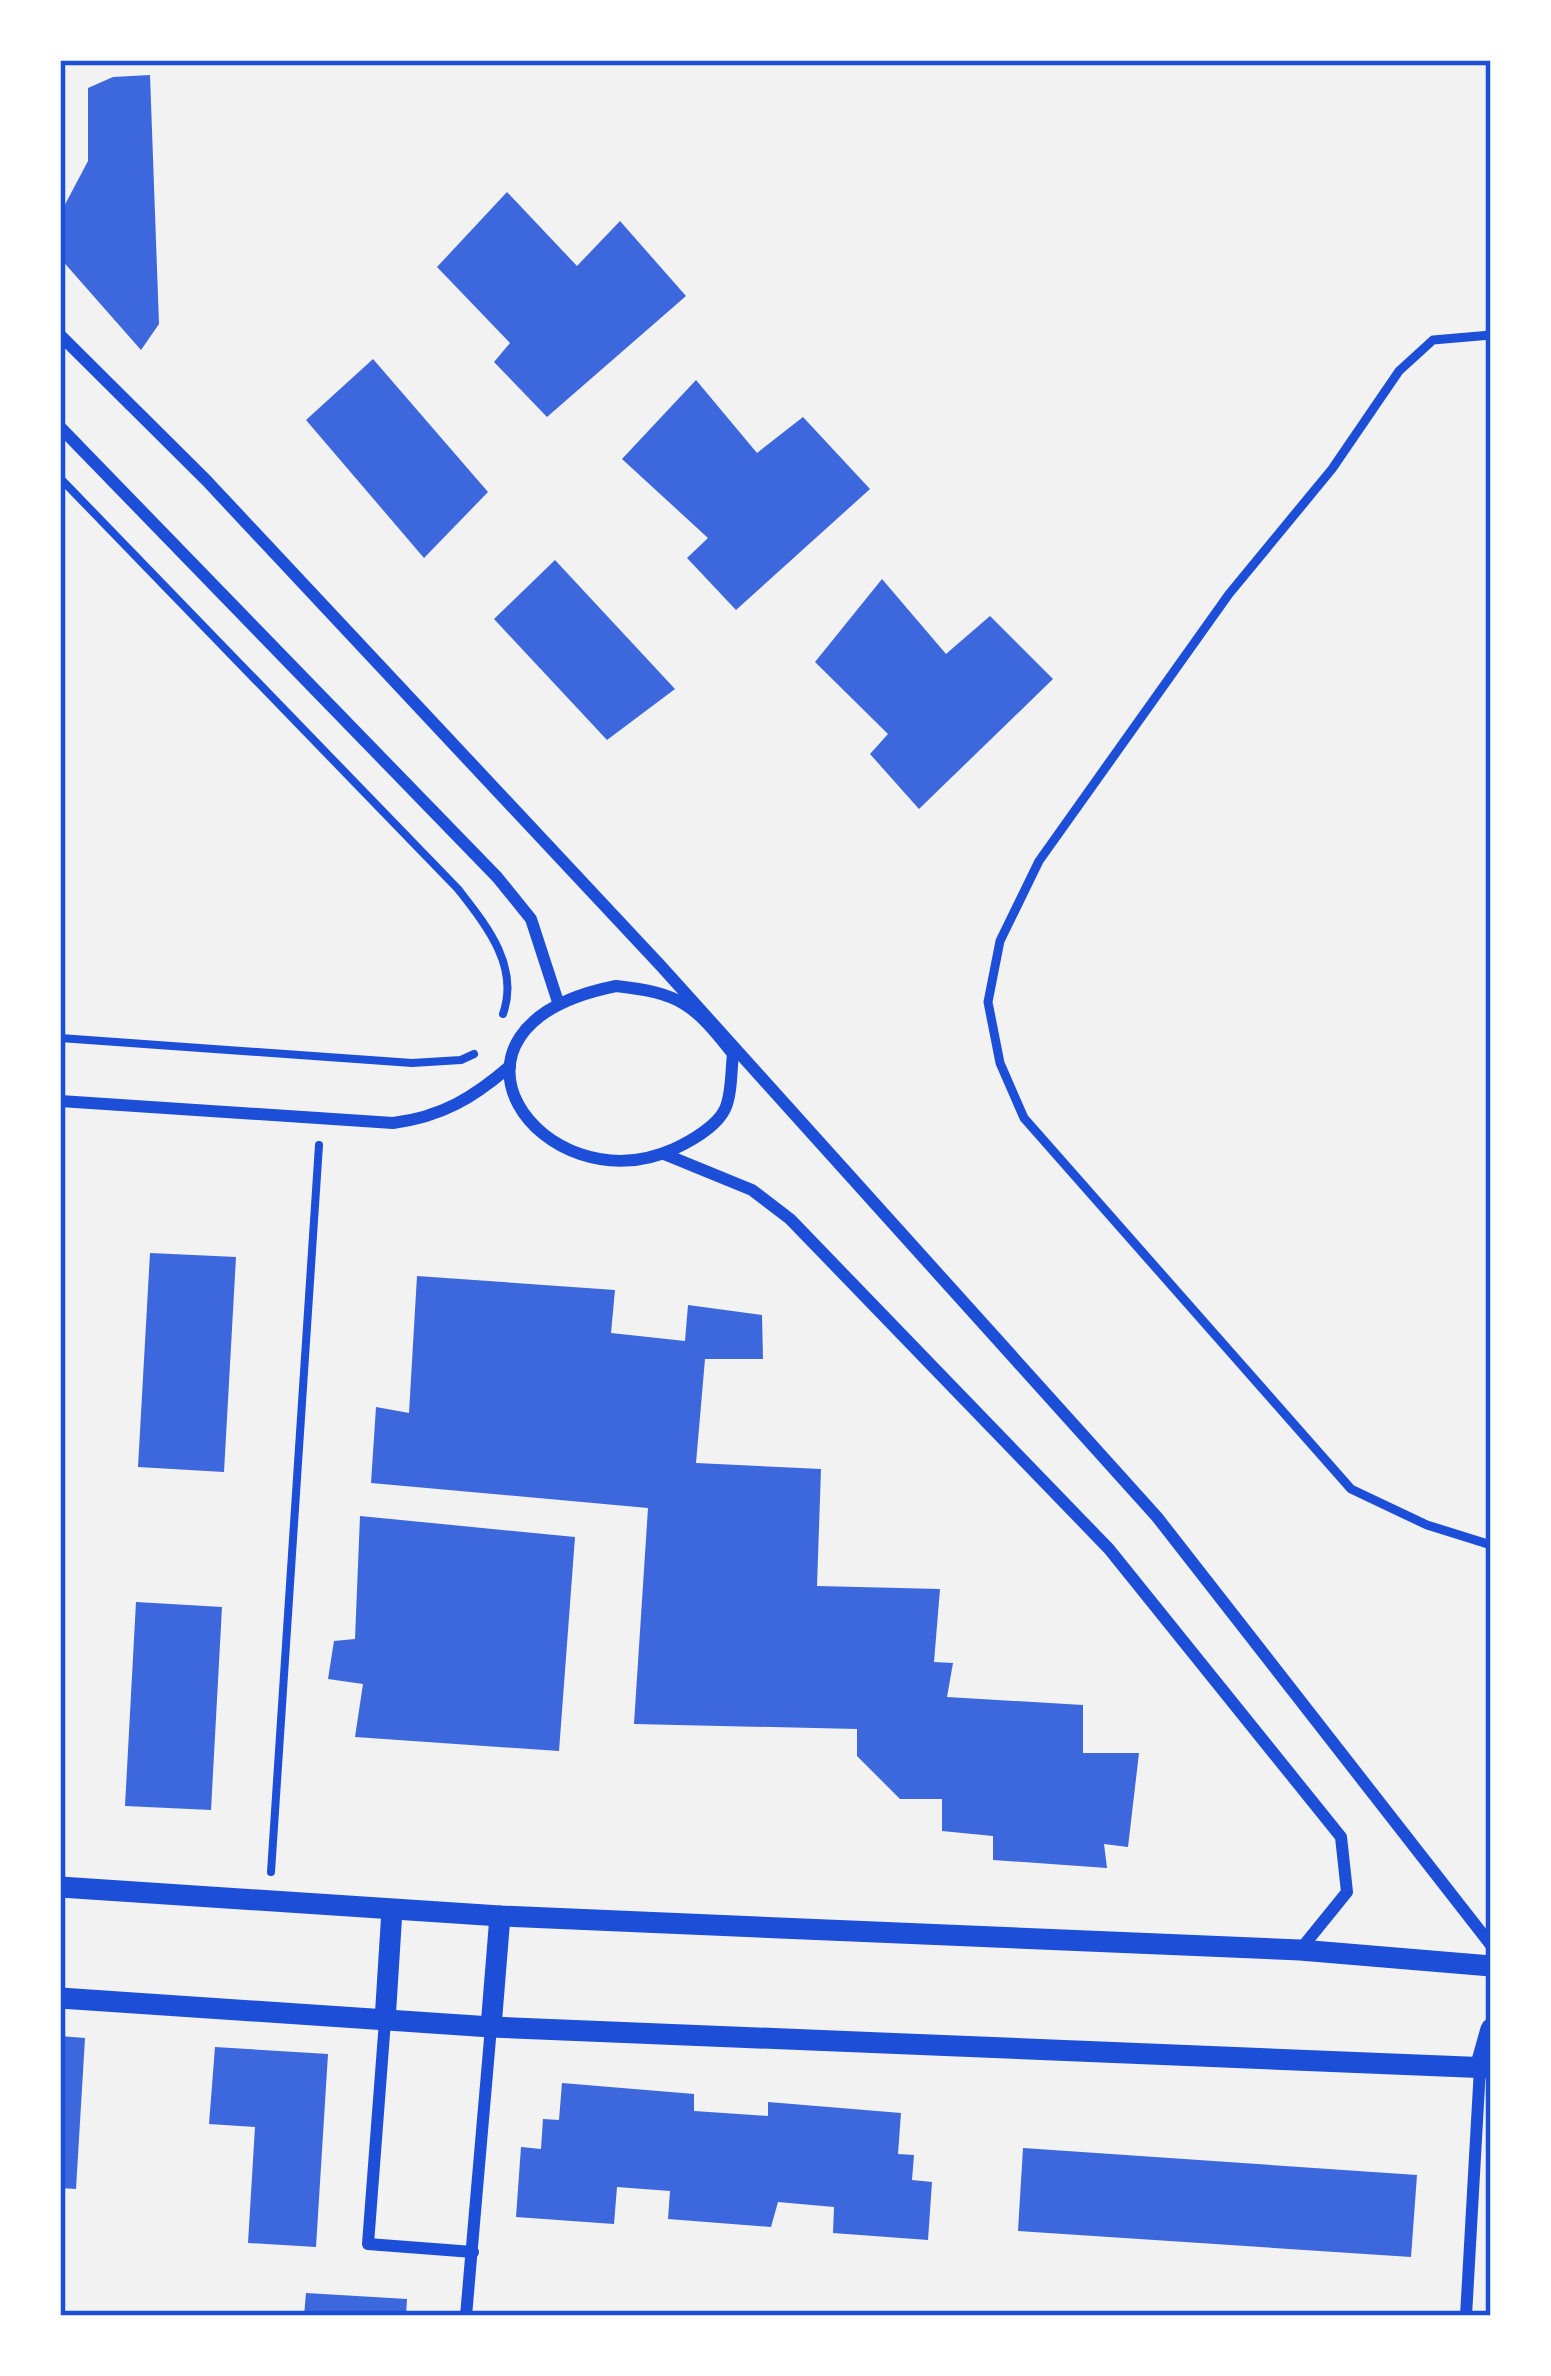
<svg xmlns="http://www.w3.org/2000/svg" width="1551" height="2376" font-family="'Noto Serif',serif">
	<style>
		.building { fill: #3d67dc }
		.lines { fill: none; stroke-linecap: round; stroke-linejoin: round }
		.path { stroke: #1d4ed8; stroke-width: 8 }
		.service { stroke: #1d4ed8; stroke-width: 9 }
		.minor { stroke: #1d4ed8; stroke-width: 12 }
		.tertiary { stroke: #1d4ed8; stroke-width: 21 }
		.neatline { fill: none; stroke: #1d4ed8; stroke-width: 4.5 }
	</style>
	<rect width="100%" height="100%" fill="#f2f2f2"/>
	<g class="building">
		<path d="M150,75L159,324L141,350L60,258V214L88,161V88L113,77Z"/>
		<path d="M507,192L577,266L620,221L686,296L547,417L494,362L510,343L437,267Z"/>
		<path d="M373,359L488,492L424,558L306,420Z"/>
		<path d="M696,380L757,453L803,417L870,489L736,610L687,558L708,538L622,459Z"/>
		<path d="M555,560L675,689L607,740L494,619Z"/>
		<path d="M882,579L946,654L990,616L1053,679L919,809L870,754L888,734L815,662Z"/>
		<path d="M150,1253L236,1257L224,1472L138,1467Z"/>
		<path d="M417,1276L615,1290L611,1333L685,1341L688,1305L762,1315L763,1359H705L696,1463L821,1469L817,1586L940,1589L934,1662L953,1663L947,1697L1083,1705V1753H1139L1128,1847L1104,1844L1107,1868L993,1860V1836L942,1831V1799H900L857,1756V1729L634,1724L648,1508L371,1483L376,1407L409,1413Z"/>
		<path d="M360,1516L575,1537L559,1751L355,1737L363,1684L328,1679L334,1641L355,1639Z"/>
		<path d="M136,1602L222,1607L211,1810L125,1806Z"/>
		<path d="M60,2036L85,2038L76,2189L60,2188Z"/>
		<path d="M215,2047L328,2054L316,2247L248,2243L255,2127L209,2124Z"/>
		<path d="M562,2083L694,2094V2111L768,2116V2102L901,2113L898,2154L914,2155L912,2180L932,2182L928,2240L833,2233L834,2207L778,2202L771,2227L668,2219L670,2191L617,2187L614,2224L516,2217L521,2147L541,2149L543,2119L559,2120Z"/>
		<path d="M1023,2148L1417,2175L1411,2257L1018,2231Z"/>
		<path d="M306,2293L407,2299L406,2316H304Z"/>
	</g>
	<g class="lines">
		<g class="path">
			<path d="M60,478L458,889C486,925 520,966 503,1014"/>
			<path d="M60,1038L412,1063L461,1060L474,1054"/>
			<path d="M271,1872L319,1145"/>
		</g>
		<path class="service" d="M1491,335L1433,340L1399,371L1332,469L1229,594L1039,861L1000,941L988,1002L1000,1063L1024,1118L1351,1489L1427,1525L1491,1545"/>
		<g class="minor">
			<path d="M60,335L206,480L661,966L1157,1517L1491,1945"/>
			<path d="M60,427L497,877L531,919L558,1002"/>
			<path d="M616,986C680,993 694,1004 733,1054C731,1070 732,1094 725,1109C717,1126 691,1141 674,1149C542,1208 411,1027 616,986Z"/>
			<path d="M60,1101L393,1123C441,1117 473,1098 510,1066"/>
			<path d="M664,1154L752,1190L790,1219L1109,1549L1341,1837L1347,1892L1300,1950"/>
			<path d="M385,2021L368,2244L473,2252"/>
			<path d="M466,2316L491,2027"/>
			<path d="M1466,2316L1480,2068"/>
		</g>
		<g class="tertiary">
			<path d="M60,1887L500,1916L1300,1950L1491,1966"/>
			<path d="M60,1998L491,2027L1491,2068"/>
			<path d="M385,2021L392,1910"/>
			<path d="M491,2027L500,1916"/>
			<path d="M1480,2068L1491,2029"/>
		</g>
	</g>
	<rect width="1551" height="2376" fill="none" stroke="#ffffff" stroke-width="126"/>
	<rect x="63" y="63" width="1425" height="2250" class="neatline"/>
</svg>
